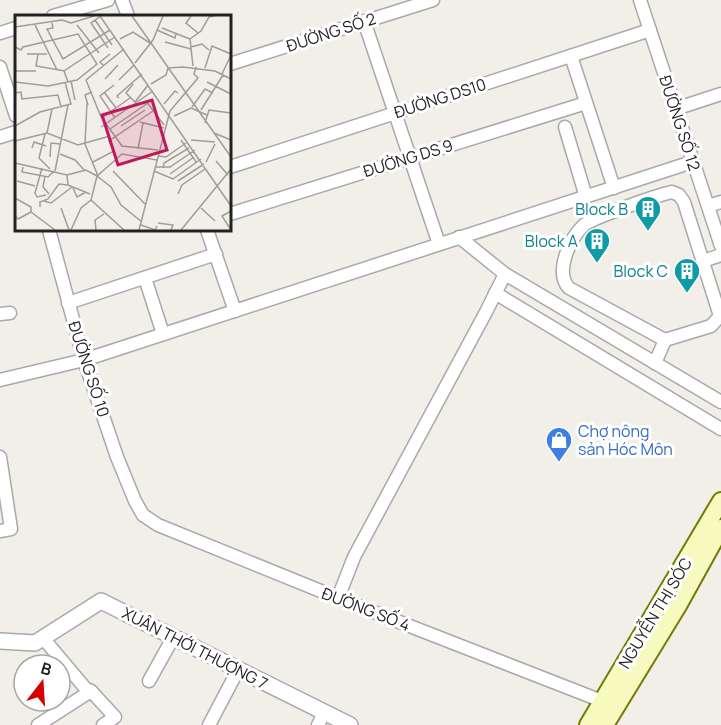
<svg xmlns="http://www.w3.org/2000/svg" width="721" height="725" font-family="Manrope,sans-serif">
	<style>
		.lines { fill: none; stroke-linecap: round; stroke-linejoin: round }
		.minor-casing { stroke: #a9a9a9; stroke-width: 15 }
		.tertiary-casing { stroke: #a9a9a9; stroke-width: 18 }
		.secondary-casing { stroke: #707d05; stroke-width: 20 }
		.minor { stroke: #fff; stroke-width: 12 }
		.tertiary { stroke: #fff; stroke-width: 15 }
		.secondary { stroke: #f7fabf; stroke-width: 16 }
		.labels { text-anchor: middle; stroke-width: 6; stroke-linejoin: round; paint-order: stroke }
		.street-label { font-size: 16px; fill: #222; stroke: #fff }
		.culture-label { font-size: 16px; fill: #0d838f; stroke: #fff; text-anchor: end }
		.shop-label { font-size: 16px; fill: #366cbe; stroke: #fff; text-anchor: start }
		.inset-road { fill: none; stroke: #9f9d99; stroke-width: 1.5 }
		.view { fill: #c2185b; fill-opacity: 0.15; stroke: #c2185b; stroke-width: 3 }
		.inset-edge { fill: none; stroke: #222; stroke-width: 3 }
	</style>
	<rect width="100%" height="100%" fill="#f2efe9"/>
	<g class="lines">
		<g class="minor-casing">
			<g id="minor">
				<path d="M122,0L128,16"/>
				<path d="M640,0L721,246"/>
				<path d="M53,16L108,0"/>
				<path d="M364,21L439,244"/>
				<path d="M0,33L16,28"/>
				<path d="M571,56L614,188"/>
				<path d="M230,64L433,0"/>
				<path d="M0,67L16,116"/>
				<path d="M675,109L721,94"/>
				<path d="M565,127L586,197"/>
				<path d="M0,137L16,132"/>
				<path d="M230,167L650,30"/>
				<path d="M672,192L679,195L684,202L720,316L711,326L665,340L569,288C554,272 570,238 584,225C592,218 661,194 672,192Z"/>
				<path d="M708,206L721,202"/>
				<path d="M230,214L586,103"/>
				<path d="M49,230L84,360L117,457L135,501L143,515L158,525L338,598L602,701"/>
				<path d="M207,230L235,311"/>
				<path d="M459,237L505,274L721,402"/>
				<path d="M703,261L721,255"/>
				<path d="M145,278L163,334"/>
				<path d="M495,293L721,429"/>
				<path d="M68,303L216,254"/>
				<path d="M0,314L10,313"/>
				<path d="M655,363L665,340"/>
				<path d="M0,380L84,360L692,162"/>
				<path d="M0,457L11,529L0,531"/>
				<path d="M338,598L354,557L486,312L505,274"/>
				<path d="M43,638L86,689L91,691L115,717L103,725"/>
				<path d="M149,681L174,636"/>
				<path d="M38,725L91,691"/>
				<path d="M209,725L238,670"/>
				<path d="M318,725L324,713"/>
			</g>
		</g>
		<g class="tertiary-casing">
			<path id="tertiary" d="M0,641L35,643L101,601L350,725"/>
		</g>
		<g class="secondary-casing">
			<g id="secondary">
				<path d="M588,725L721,501"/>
				<path d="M605,725L679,604L721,528"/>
			</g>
		</g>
		<use href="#minor" class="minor"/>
		<use href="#tertiary" class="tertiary"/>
		<use href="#secondary" class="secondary"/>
	</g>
	<defs>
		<g id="building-pin" transform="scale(1.35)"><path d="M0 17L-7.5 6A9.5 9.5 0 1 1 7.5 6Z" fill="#0f9aa8" stroke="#fff"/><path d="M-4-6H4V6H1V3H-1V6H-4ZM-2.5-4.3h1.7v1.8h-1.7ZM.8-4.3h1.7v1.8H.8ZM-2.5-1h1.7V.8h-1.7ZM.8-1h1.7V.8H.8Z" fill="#fff"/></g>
		<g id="shop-pin" transform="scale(1.35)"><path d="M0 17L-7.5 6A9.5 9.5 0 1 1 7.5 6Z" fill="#3f7fe0" stroke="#fff"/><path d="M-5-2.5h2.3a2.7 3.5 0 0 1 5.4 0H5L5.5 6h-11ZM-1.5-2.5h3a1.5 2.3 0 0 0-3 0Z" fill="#fff"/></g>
	</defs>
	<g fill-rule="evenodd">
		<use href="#building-pin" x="648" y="209"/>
		<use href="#building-pin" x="597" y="241"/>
		<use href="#building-pin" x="687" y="271"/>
		<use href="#shop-pin" x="559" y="440"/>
	</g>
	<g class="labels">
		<g class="street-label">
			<text transform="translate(331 32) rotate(-18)" y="6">ĐƯỜNG SỐ 2</text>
			<text transform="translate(440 98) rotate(-18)" y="6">ĐƯỜNG DS10</text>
			<text transform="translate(680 123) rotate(72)" y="6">ĐƯỜNG SỐ 12</text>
			<text transform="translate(408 158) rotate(-17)" y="6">ĐƯỜNG DS 9</text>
			<text transform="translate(89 369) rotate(72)" y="6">ĐƯỜNG SỐ 10</text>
			<text transform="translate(366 609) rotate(21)" y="6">ĐƯỜNG SỐ 4</text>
			<text transform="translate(655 613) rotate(-59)" y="6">NGUYỄN THỊ SÓC</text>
			<text transform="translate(195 648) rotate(27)" y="6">XUÂN THỚI THƯỢNG 7</text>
		</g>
		<g class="culture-label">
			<text x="628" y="215">Block B</text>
			<text x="578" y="247">Block A</text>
			<text x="668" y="277">Block C</text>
		</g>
		<g class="shop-label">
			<text x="578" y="437">Chợ nông<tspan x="578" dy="18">sản Hóc Môn</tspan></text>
		</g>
	</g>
	<g transform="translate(15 15)">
		<rect width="216" height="216" fill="#f2efe9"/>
		<path class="inset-road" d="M85,1L216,191M86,1L76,8L93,33M117,1L216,142M176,1L171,8L183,18M47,5L56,8L79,1M80,5L97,30M37,8L38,13L32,14L48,44L95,15M20,10L42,55M62,10L84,38M0,12L47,5M147,13L175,24M142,15L160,23L161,19M105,24L118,17L135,28M150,27L176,34M0,32L6,35L8,32L63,19L82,49L62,65L33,71L0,67M176,32L187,29L194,35M109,34L71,65L86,102L107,131L143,135M12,39H32M23,39L21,51L50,56M120,48L138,25L148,1M89,51L85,47L95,39M178,51L175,24L186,16L194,2L199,1M190,53L197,31L216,39M0,56H21M207,59L216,40M90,64L103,50M104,65L119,50M56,66L60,85M53,67L49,56L100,22M192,67L216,79M118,69L111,78L120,87L133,70M136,69L151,60L153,53L168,52L200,56L216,64M99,70L85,81L100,103M89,77L101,93M0,78L6,77L7,84L43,80L46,92M104,83L102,81L127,59M131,86L149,110M72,88L70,129L83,161M149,89L160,76L163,78M73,90L70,80L77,77M177,92L190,74L198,78M186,95L208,60M155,96L183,63L179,59L181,52M159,101L176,93L192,100M88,102L115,83M125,107L149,113M190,108L194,95L216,98M0,111L25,97L56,89L50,67M106,111L130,95M86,112L138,76M95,114L133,88M32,118L37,94M199,118L216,125M30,119L24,143L35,154M166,125L181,147M176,125L200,127M0,126L32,118L63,130L95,121M17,133L19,127L31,131M123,134L128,108M45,139L60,145L70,156M143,141L151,142L171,128M35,142L36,128L45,129M201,146L213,160M78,147L99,136L94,126L138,96M191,147L200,129M0,148L52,160L71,155L82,161L107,139L142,145M8,152L7,157L33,162L39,156M140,152H155L180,135M27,153L20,178L22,182L31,180M148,153L149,148L174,133M40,156L53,90M98,156L130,189M139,156L158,164L186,144M155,159L179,142M52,160L53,170L75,179M30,161L28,172L34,179M2,166L20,171M163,166L189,149M58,173L62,182L71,177M0,178V145M163,179L167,170L190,154M0,183L16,192V197M29,186L36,188L57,172M25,192V187L33,184L44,169L53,170M46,193L54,215M186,193L200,206M16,197L40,215M0,201L3,204L16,197M143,208L158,210L156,215M126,210L140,215L142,211M56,215L66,193L76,185M81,215L80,205L89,199M109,215L76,185L82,161L96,172L106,190L127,207M124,215L155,96M166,215L216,154M216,215L207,201L216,196"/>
		<path class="view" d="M137,85L152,135L103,150L87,100Z"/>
		<rect width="216" height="216" class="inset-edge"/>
	</g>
	<g transform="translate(42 683) rotate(17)"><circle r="28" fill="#ffffff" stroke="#a7a7a7" stroke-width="1.5"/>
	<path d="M0-4.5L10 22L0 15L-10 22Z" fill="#d40000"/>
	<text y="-9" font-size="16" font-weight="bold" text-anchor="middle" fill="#222222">B</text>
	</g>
</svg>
